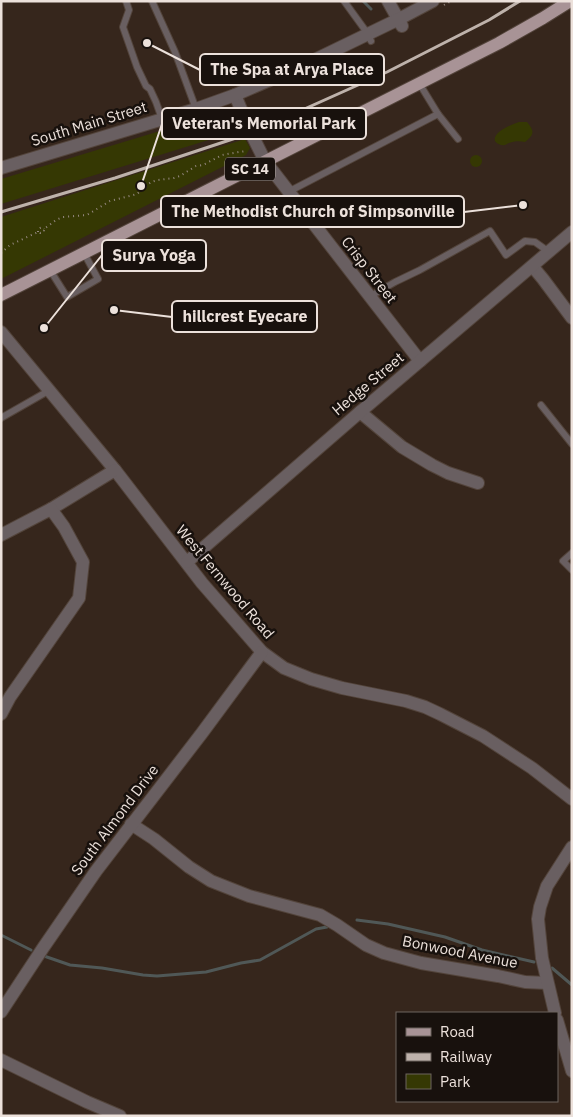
<svg xmlns="http://www.w3.org/2000/svg" width="573" height="1117" font-family="'IBM Plex Sans',sans-serif">
	<style>
		.green { fill: #353803 }
		.lines { fill: none; stroke-linecap: round; stroke-linejoin: round }
		.stream { stroke: #505857; stroke-width: 3 }
		.service-casing { stroke: #53443b; stroke-width: 8 }
		.minor-casing { stroke: #53443b; stroke-width: 14 }
		.primary-casing { stroke: #53443b; stroke-width: 14 }
		.path { stroke: #968981; stroke-width: 2; stroke-dasharray: 1 4; stroke-linecap: butt }
		.service { stroke: #695f61; stroke-width: 6 }
		.minor { stroke: #695f61; stroke-width: 12 }
		.primary { stroke: #a89396; stroke-width: 12 }
		.rail { stroke: #beb2ab; stroke-width: 3 }
		.labels { text-anchor: middle; stroke-width: 5; stroke-linejoin: round; paint-order: stroke }
		.shield { fill: #18110d; stroke: #aca39d; stroke-width: 1 }
		.shield-label { font-size: 14px; font-weight: bold; fill: #ece1db }
		.street-label { font-size: 15px; fill: #ece1db; stroke: #18110d }
		.leader { fill: none; stroke: #ece1db; stroke-width: 2 }
		.callout-dot { fill: #ece1db; stroke: #18110d; stroke-width: 2 }
		.callout { fill: #18110d; stroke: #ece1db; stroke-width: 2 }
		.callout-label { font-size: 16px; text-anchor: middle; font-weight: bold; fill: #ece1db }
	</style>
	<rect width="100%" height="100%" fill="#36261c"/>
	<g class="green">
		<path d="M223,112C232,114 240,120 241,130L1,204V179Z"/>
		<path d="M519,122H527C535,131 534,135 525,142C519,141 515,141 509,143C506,144 505,146 502,145C500,145 496,143 495,141C492,132 513,124 519,122Z"/>
		<path d="M245,139L250,148L246,155L1,279V217Z"/>
		<circle cx="476" cy="161" r="6"/>
	</g>
	<g class="lines">
		<g class="stream">
			<path d="M363,1L371,9"/>
			<path d="M357,920L388,924L445,937L482,950L534,962"/>
			<path d="M1,935L31,950"/>
			<path d="M44,956L70,965L102,968L143,975L157,976L206,972L241,963L260,960L316,929L327,927"/>
			<path d="M552,968L572,985"/>
		</g>
		<g class="service-casing">
			<g id="service">
				<path d="M126,1L129,10L123,27L137,67L146,86L150,89L156,102L162,119"/>
				<path d="M152,1L175,52L196,109"/>
				<path d="M344,1L368,34L371,41"/>
				<path d="M419,83L438,114L458,139"/>
				<path d="M288,192L438,114"/>
				<path d="M50,270L67,297L98,279L84,253"/>
				<path d="M369,297L395,282L420,270L490,231L506,255L525,241L535,242L549,252"/>
				<path d="M541,405L572,444"/>
				<path d="M1,418L50,390"/>
				<path d="M572,553L563,561L572,570"/>
			</g>
		</g>
		<g class="minor-casing">
			<g id="minor">
				<path d="M388,1L402,26"/>
				<path d="M235,95L251,133L265,161L420,361"/>
				<path d="M1,168L196,109L235,95L302,66L399,19L433,1"/>
				<path d="M533,267L543,279L572,318"/>
				<path d="M1,332L115,470L202,583L262,652L284,668L311,679L342,688L406,701L425,707L440,714L483,736L532,768L572,799"/>
				<path d="M360,412L402,447L432,465L448,473L478,483"/>
				<path d="M51,509L115,470"/>
				<path d="M1,535L51,509L64,527L83,562L79,598L10,697L1,714"/>
				<path d="M187,562L360,412L572,232"/>
				<path d="M131,824L154,839L189,867L211,881L249,896L320,915L337,925L366,945L384,953L421,963L498,976L525,982L547,983"/>
				<path d="M1,1012L43,948L96,871L202,733L253,664L262,652"/>
				<path d="M555,1013L542,958L538,919L540,907L547,886L572,847"/>
				<path d="M557,1020L572,1071"/>
				<path d="M1,1060L87,1102L120,1116"/>
			</g>
		</g>
		<g class="primary-casing">
			<path id="primary" d="M1,295L499,43L543,18L570,1"/>
		</g>
		<g class="path">
			<path d="M444,5L451,1"/>
			<path d="M38,232V229L42,227L44,229"/>
			<path d="M1,253L10,245L38,232L40,233L44,232V229L56,220L63,217L87,215L110,201L137,194L151,182L158,180L174,178L180,176L196,166L203,165L222,155L239,152L247,151"/>
		</g>
		<use href="#service" class="service"/>
		<use href="#minor" class="minor"/>
		<use href="#primary" class="primary"/>
		<path class="rail" d="M1,212L115,178L251,133L387,72L489,20L520,1"/>
	</g>
	<g class="labels">
		<rect class="shield" x="225" y="157.5" width="50" height="23" rx="4"/>
		<g class="shield-label">
			<text x="250" y="174">SC 14</text>
		</g>
		<g class="street-label">
			<text transform="translate(89 124) rotate(-17)" y="5">South Main Street</text>
			<text transform="translate(369 270) rotate(52)" y="5">Crisp Street</text>
			<text transform="translate(368 384) rotate(-40)" y="5">Hedge Street</text>
			<text transform="translate(225 582) rotate(50)" y="5">West Fernwood Road</text>
			<text transform="translate(115 820) rotate(-53)" y="5">South Almond Drive</text>
			<text transform="translate(460 952) rotate(11)" y="5">Bonwood Avenue</text>
		</g>
	</g>
	<path class="leader" d="M147 43L200 70M141 186L162 124M523 205L464 212M44 328L102 255M114 310L172 317"/>
	<g class="callout-dot">
		<circle cx="147" cy="43" r="5"/>
		<circle cx="141" cy="186" r="5"/>
		<circle cx="523" cy="205" r="5"/>
		<circle cx="44" cy="328" r="5"/>
		<circle cx="114" cy="310" r="5"/>
	</g>
	<g class="callout">
		<rect x="200" y="54" width="184" height="31" rx="5"/>
		<rect x="162" y="108" width="204" height="31" rx="5"/>
		<rect x="161" y="196" width="303" height="31" rx="5"/>
		<rect x="102" y="240" width="104" height="31" rx="5"/>
		<rect x="172" y="301" width="145" height="31" rx="5"/>
	</g>
	<g class="callout-label">
		<text x="292" y="75">The Spa at Arya Place</text>
		<text x="264" y="129">Veteran's Memorial Park</text>
		<text x="313" y="217">The Methodist Church of Simpsonville</text>
		<text x="154" y="261">Surya Yoga</text>
		<text x="245" y="322">hillcrest Eyecare</text>
	</g>
	<rect width="573" height="1117" fill="none" stroke="#ece1db" stroke-width="5"/>
	<rect x="396" y="1012" width="162" height="90" fill="#18110d" stroke="#6d645f"/>
	<rect x="406" y="1028" width="25" height="8" fill="#a89396" stroke="#6d645f"/>
	<text x="440" y="1037" font-size="15" fill="#ece1db">Road</text>
	<rect x="406" y="1053" width="25" height="8" fill="#beb2ab" stroke="#6d645f"/>
	<text x="440" y="1062" font-size="15" fill="#ece1db">Railway</text>
	<rect x="406" y="1074" width="25" height="15" fill="#353803" stroke="#6d645f"/>
	<text x="440" y="1087" font-size="15" fill="#ece1db">Park</text>
</svg>
